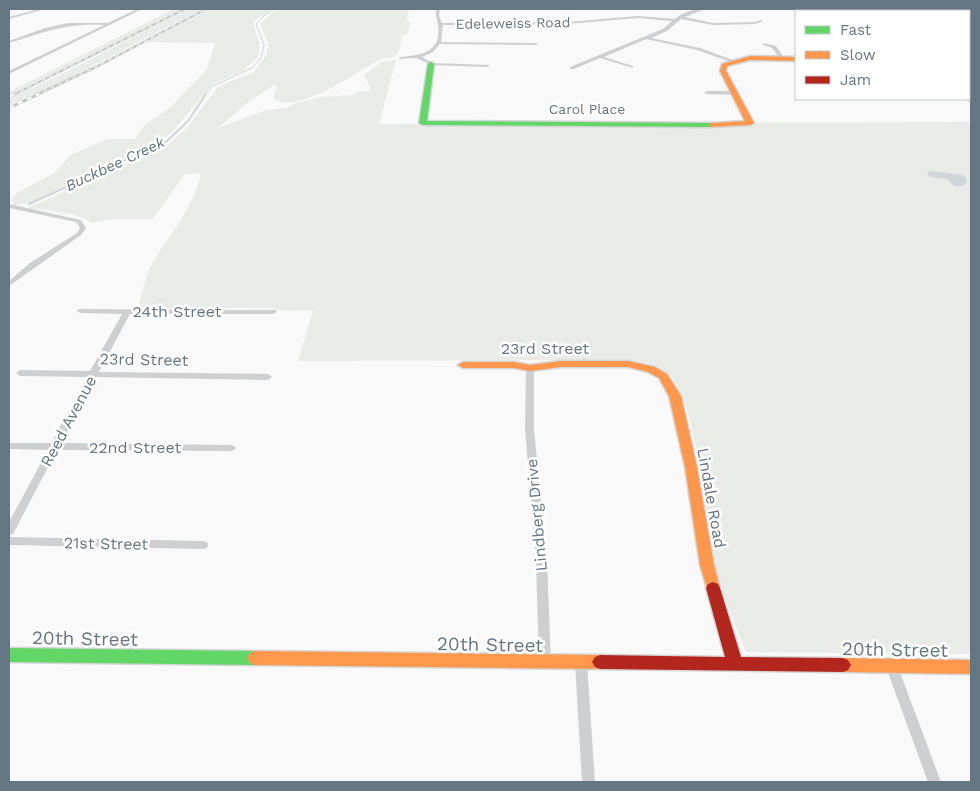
<svg xmlns="http://www.w3.org/2000/svg" width="980" height="791" font-family="'Work Sans',sans-serif">
	<style>
		.green { fill: #e8ebe6 }
		.water { fill: #ced6d9 }
		.lines { fill: none; stroke-linecap: round; stroke-linejoin: round }
		.stream-far1 { stroke: #ced6d9; stroke-width: 1 }
		.stream { stroke: #ced6d9; stroke-width: 2 }
		.fast-casing { stroke: #d5d6d7; stroke-width: 3 }
		.slow-casing { stroke: #d5d6d7; stroke-width: 3 }
		.jam-casing { stroke: #d5d6d7; stroke-width: 3 }
		.street { fill: #cecfd0; fill-rule: evenodd }
		.fast { fill: #63d668; fill-rule: evenodd }
		.slow { fill: #ff974d; fill-rule: evenodd }
		.jam { fill: #b3261e; fill-rule: evenodd }
		.rail-far1-casing { stroke: #c3c5c6; stroke-width: 2.5 }
		.rail-casing { stroke: #c3c5c6; stroke-width: 3 }
		.rail-far1 { stroke: #fff; stroke-width: 1; stroke-dasharray: 4; stroke-linecap: butt }
		.rail { stroke: #fff; stroke-width: 2; stroke-dasharray: 5; stroke-linecap: butt }
		.labels { text-anchor: middle; stroke-width: 5; stroke-linejoin: round; paint-order: stroke }
		.far-street-label { font-size: 14px; fill: #657683; stroke: #fff }
		.far-water-label { font-size: 15px; font-style: italic; fill: #60757c; stroke: #fff }
		.street-label { font-size: 16px; fill: #657683; stroke: #fff }
		.near-street-label { font-size: 19px; fill: #657683; stroke: #fff }
	</style>
	<rect width="100%" height="100%" fill="#f9f9f9"/>
	<g class="green">
		<path d="M174,9H182L9,95V92Z"/>
		<path d="M189,9H202L69,78L9,106V98L50,80Z"/>
		<path d="M210,9H272L253,22L260,47L258,57L243,71L213,84L173,131L159,143L29,203L13,205L12,198L17,193L54,173L72,154L108,139H134L146,124L171,107L207,69L215,43L147,42Z"/>
		<path d="M280,9H409L407,20L410,23L408,34L402,36C401,41 400,50 397,54C392,60 385,56 379,60C359,71 294,117 273,98L277,86L275,84L251,100L218,128L266,110L287,108L293,104L321,97L353,95C357,90 363,91 369,92L370,87L364,75L382,62L396,60L379,124L971,122V654L746,652C736,624 722,595 715,566C705,523 698,399 667,372C657,364 644,362 632,360L298,361L313,310L286,311L273,308H138C142,294 145,277 152,264C169,235 194,208 201,173L185,174L153,219H112L91,223C78,211 45,211 28,208L166,146L185,130L219,86L254,72L266,55L269,45L260,24L271,14Z"/>
	</g>
	<path class="water" d="M931,171L962,175L966,178L967,183L962,186H954L948,179L930,177L927,173Z"/>
	<g class="lines">
		<path class="stream-far1" d="M205,95L213,86L252,68L261,58L264,45L256,24L266,14L276,9"/>
		<path class="stream" d="M29,204L167,141L188,121L206,94"/>
		<g class="fast-casing">
			<g id="fast">
				<path d="M431,62L434,64L427,121L712,123L716,125L712,127L423,125L419,123L428,64Z"/>
				<path d="M9,648L255,651L260,653L263,658L260,663L255,665L9,662Z"/>
			</g>
		</g>
		<g class="slow-casing">
			<g id="slow">
				<path d="M750,56L796,57V61L750,60L727,66L726,71L754,123L750,125L709,127V123H712L745,121L720,71L722,64Z"/>
				<path d="M969,94L971,95V101L967,99Z"/>
				<path d="M561,361H628L655,367L667,374L681,396L697,467L714,565L720,588L718,592L713,594L708,592L700,565L685,467L669,396L659,378L648,372L628,367H561L530,371L514,368H463L458,365L463,362H514L530,365Z"/>
				<path d="M255,651L600,655L605,657L608,662L605,667L600,669L255,665L250,663L247,658L250,653Z"/>
				<path d="M843,658L971,660V674L843,672L838,670L835,665L838,660Z"/>
			</g>
		</g>
		<g class="jam-casing">
			<g id="jam">
				<path d="M875,9H881L884,11H878Z"/>
				<path d="M713,582L718,584L720,588L741,657L843,658L848,660L851,665L848,670L843,672L600,669L595,667L592,662L595,657L600,655L725,657L706,588L708,584Z"/>
			</g>
		</g>
		<g class="street">
			<path d="M39,9H45L9,19V17Z"/>
			<path d="M137,9H142L9,74V71L104,25C66,23 44,32 9,43V41L45,28L68,23H108Z"/>
			<path d="M436,9H440L439,16L442,23L567,22L638,16L675,19C682,13 696,8 705,9L685,17L713,23L755,22L761,20L763,21L755,24L713,25L681,19L667,31L651,38L700,48L733,60V62H731L697,50L646,39L604,57L633,66V68L600,58L574,69H570V67L663,29L672,21L638,18L567,24L443,25L441,42L536,43L538,44L536,45L440,44L433,52L422,57L432,63L489,65V66L487,67L431,65L416,58L399,59V58L401,57C422,55 442,52 438,25C437,18 435,16 436,9Z"/>
			<path d="M763,43L776,46L785,59V60H781L772,48L763,45Z"/>
			<rect x="969" y="59" width="2" height="2"/>
			<path d="M707,91H734L737,93L734,95L705,94V92Z"/>
			<path d="M9,204L81,220L86,228L81,235L9,286V281L30,263L77,233L80,228L76,222L9,208Z"/>
			<path d="M78,309L276,310L277,312L273,314H130L99,372L268,374L272,377L268,380L96,377L61,443L231,445L234,446L236,448L234,450L231,451L57,450L13,534L9,535V522L48,450L9,449V443H51L87,377L20,376L16,373L20,370L90,371L122,314L81,313L77,311Z"/>
			<path d="M530,365L534,368V429L547,561L551,662L549,666L545,667L541,666L539,662L536,561L525,429L526,368Z"/>
			<path d="M9,537L203,541L207,542L208,545L207,548L203,549L9,545Z"/>
			<path d="M581,658L585,659L587,663L595,782H582L575,663L577,659Z"/>
			<path d="M892,662L896,663L898,667L941,782H928L886,667L888,663Z"/>
		</g>
		<use href="#fast" class="fast"/>
		<use href="#slow" class="slow"/>
		<use href="#jam" class="jam"/>
		<g class="rail-far1-casing">
			<g id="rail-far1">
				<path d="M13,95L185,9"/>
				<path d="M36,95L98,66L206,9"/>
			</g>
		</g>
		<g class="rail-casing">
			<g id="rail">
				<path d="M9,97L15,94"/>
				<path d="M9,108L39,94"/>
			</g>
		</g>
		<use href="#rail-far1" class="rail-far1"/>
		<use href="#rail" class="rail"/>
	</g>
	<g class="labels">
		<g class="far-street-label">
			<text transform="translate(513 23) rotate(-1)" y="5">Edeleweiss Road</text>
			<text x="587" y="114">Carol Place</text>
		</g>
		<g class="far-water-label">
			<text transform="translate(115 164) rotate(-25)" y="5">Buckbee Creek</text>
		</g>
		<g class="street-label">
			<text x="177" y="317">24th Street</text>
			<text x="545" y="354">23rd Street</text>
			<text transform="translate(144 359) rotate(1)" y="6">23rd Street</text>
			<text transform="translate(68 421) rotate(-62)" y="6">Reed Avenue</text>
			<text x="135" y="453">22nd Street</text>
			<text transform="translate(712 498) rotate(80)" y="6">Lindale Road</text>
			<text transform="translate(536 515) rotate(-95)" y="6">Lindberg Drive</text>
			<text transform="translate(106 543) rotate(1)" y="6">21st Street</text>
		</g>
		<g class="near-street-label">
			<text transform="translate(85 638) rotate(1)" y="7">20th Street</text>
			<text transform="translate(490 644) rotate(1)" y="7">20th Street</text>
			<text transform="translate(895 649) rotate(1)" y="7">20th Street</text>
		</g>
	</g>
	<rect width="980" height="791" fill="none" stroke="#657683" stroke-width="20"/>
	<rect x="795" y="10" width="175" height="90" fill="#ffffff" stroke="#c1c8cd"/>
	<rect x="805" y="26" width="25" height="8" fill="#63d668" stroke="#c1c8cd"/>
	<text x="840" y="35" font-size="15" fill="#657683">Fast</text>
	<rect x="805" y="51" width="25" height="8" fill="#ff974d" stroke="#c1c8cd"/>
	<text x="840" y="60" font-size="15" fill="#657683">Slow</text>
	<rect x="805" y="76" width="25" height="8" fill="#b3261e" stroke="#c1c8cd"/>
	<text x="840" y="85" font-size="15" fill="#657683">Jam</text>
</svg>
